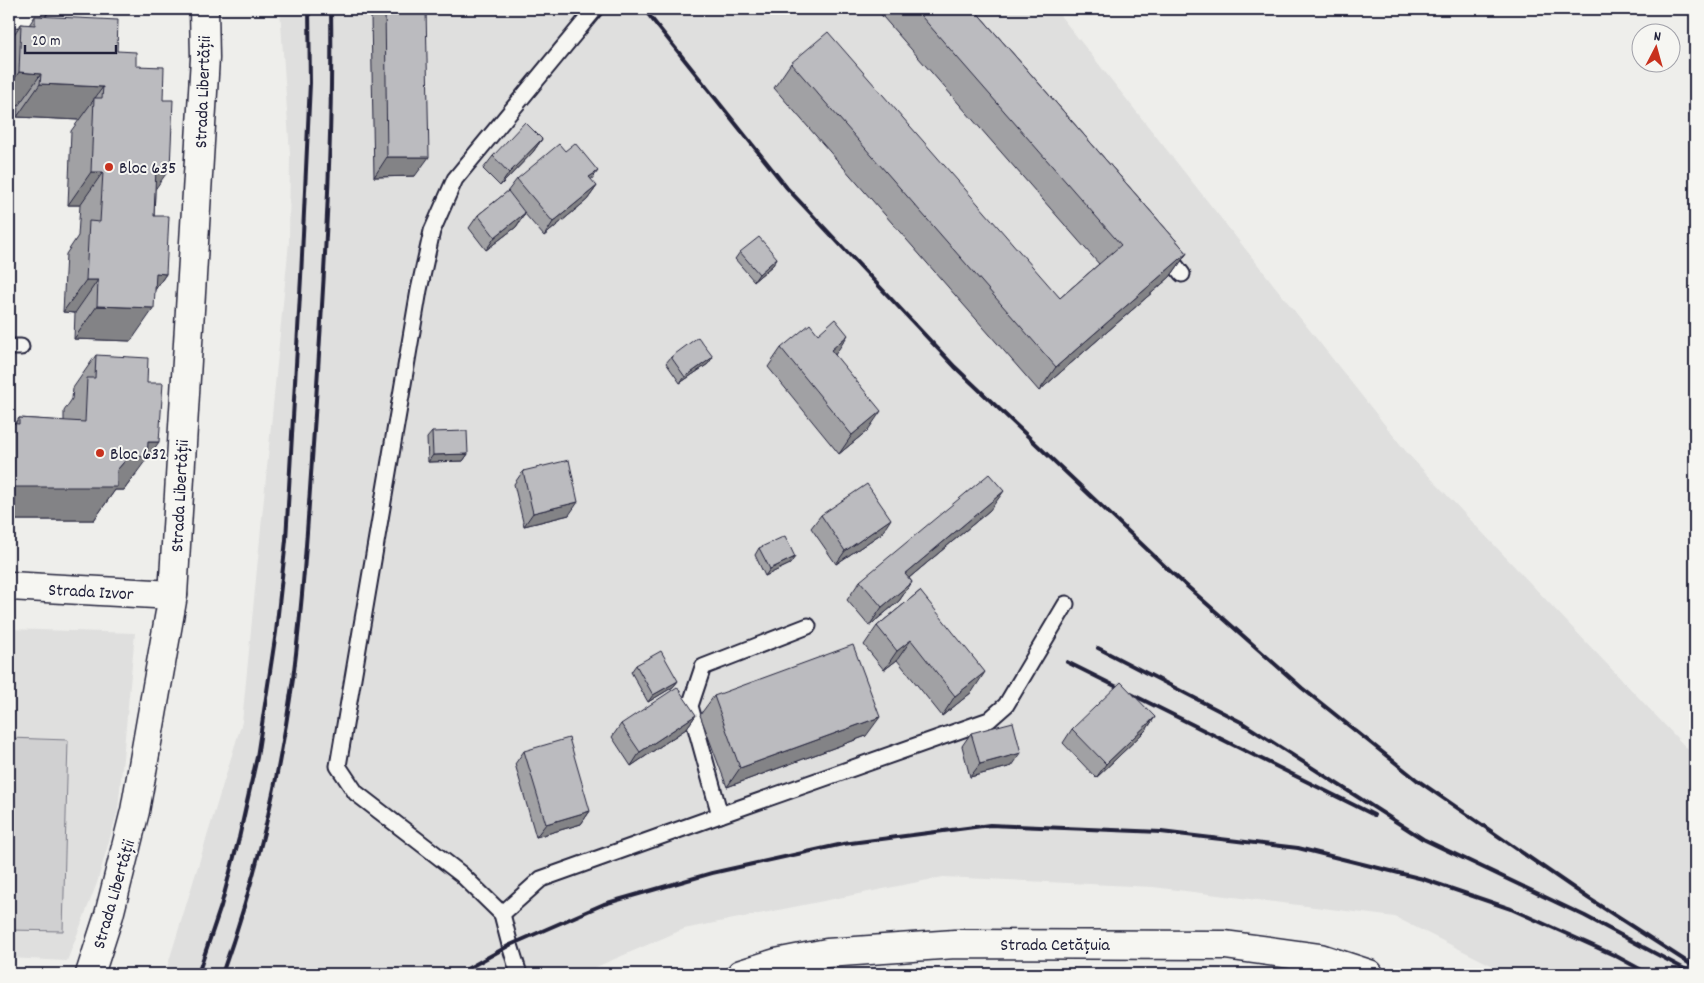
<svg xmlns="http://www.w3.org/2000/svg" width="1704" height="983" font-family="Dekko,sans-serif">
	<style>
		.built { fill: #dfdfde }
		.green { fill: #d0d0d1; stroke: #797986 }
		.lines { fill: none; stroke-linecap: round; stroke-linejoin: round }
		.service-casing { stroke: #22223b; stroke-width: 19 }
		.minor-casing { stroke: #22223b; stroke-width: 31 }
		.tertiary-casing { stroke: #22223b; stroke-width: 31 }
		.service { stroke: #f6f6f2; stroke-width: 15 }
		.minor { stroke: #f6f6f2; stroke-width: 28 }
		.tertiary { stroke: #f6f6f2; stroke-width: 28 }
		.rail { stroke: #22223b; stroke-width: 4 }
		.wall { fill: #a1a1a4; stroke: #22223b }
		.shaded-wall { fill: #838386; stroke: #22223b }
		.building { fill: #bbbbbf; stroke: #22223b }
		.poi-dot { fill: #c8321e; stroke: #f6f6f2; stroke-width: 2 }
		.labels { text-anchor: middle; stroke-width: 4; stroke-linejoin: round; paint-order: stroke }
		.street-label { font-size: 18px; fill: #22223b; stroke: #f6f6f2 }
		.poi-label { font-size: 18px; fill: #22223b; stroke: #f6f6f2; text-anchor: start }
	</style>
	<rect width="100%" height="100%" fill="#eeeeeb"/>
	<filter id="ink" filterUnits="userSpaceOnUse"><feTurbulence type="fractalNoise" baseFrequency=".02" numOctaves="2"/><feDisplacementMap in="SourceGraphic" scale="10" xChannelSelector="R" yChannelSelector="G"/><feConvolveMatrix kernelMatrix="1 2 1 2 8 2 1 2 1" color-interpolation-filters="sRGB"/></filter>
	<g filter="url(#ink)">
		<g class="built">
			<path d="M280,9H1055L1408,454L1695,757V974H1509L1395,917L1153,887L943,877L684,929L580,974H165L242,722L289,242L290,154Z"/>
			<path d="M9,629L135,633L118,810L97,883L67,961L9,958Z"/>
		</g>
		<path class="green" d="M9,738L68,740L63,931L9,930Z"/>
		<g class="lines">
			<g class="service-casing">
				<g id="service">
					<path d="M1164,251L1182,274"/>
					<path d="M9,347H21"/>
					<path d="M720,815L989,720L1006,705L1066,604"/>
					<path d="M502,914L541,879L720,815L690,706L703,667L808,626"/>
					<path d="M519,974L510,945L502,914L461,874L356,793L338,766L419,290L432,231L455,179L595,9"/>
				</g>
			</g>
			<g class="minor-casing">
				<g id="minor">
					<path d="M9,14L33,9"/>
					<path d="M9,586L173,595"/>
					<path d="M741,974L776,963L827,953L955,944L1225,945L1320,958L1369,974"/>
				</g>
			</g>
			<g class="tertiary-casing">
				<path id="tertiary" d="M90,974L109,915L135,811L173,595L205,58L204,9"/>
			</g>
			<use href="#service" class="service"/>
			<use href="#minor" class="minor"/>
			<use href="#tertiary" class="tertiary"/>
			<g class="rail">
				<path d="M644,9L787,188L955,367L1171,572L1302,688L1417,780L1588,898L1695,967"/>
				<path d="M1098,648L1241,722L1423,839L1585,916L1692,973"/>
				<path d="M1067,662L1374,815"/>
				<path d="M198,974L221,906L239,838L257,757L276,632L286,540L301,277L310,83L309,9"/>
				<path d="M222,974C256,879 279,779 293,679C304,592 309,503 315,415C324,280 333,144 331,9"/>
				<path d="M458,974L510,945L604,904L712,873L843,844L990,825L1161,832L1298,848L1423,879L1511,909L1616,956L1649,974"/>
			</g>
		</g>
		<g class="wall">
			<path d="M373,9H426L415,176L374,177L371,17L374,13H373Z"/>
			<path d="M876,9H974L1187,253L1170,277L1039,391L774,88L791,63L1060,298L1099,264Z"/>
			<path d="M35,16L117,51L136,66L155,190L154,216L166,274L155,290L131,341L74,339L75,313L63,312L66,254L78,236L80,205H68L71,131L79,120L17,117L18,106H9V42L21,24L29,25Z"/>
			<path d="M542,139L533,152L500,186L483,169L493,156Z"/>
			<path d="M517,179L591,180L597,186L587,200L544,236L525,214L516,227L486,250L469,228L478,215L507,192Z"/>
			<path d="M740,252L777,258L773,265L754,281L735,259Z"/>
			<path d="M781,348L835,355L868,430L839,454L768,367Z"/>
			<path d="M96,355L136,475H135L124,490H115L94,520H9V423L15,424L19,418L64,421V411L72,399L73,388Z"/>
			<path d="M671,357L708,364L680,383L666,363Z"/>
			<path d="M432,432L468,454L463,461L428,462L427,438Z"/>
			<path d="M523,471L569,515L524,526L514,484Z"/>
			<path d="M990,510L909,578L912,582L899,601L869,626L847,600L860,581Z"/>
			<path d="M821,515L882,533L836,564L811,528Z"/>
			<path d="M759,548L790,564L765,576L755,555Z"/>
			<path d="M920,591L972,692L942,716L897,660L884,670L864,645L877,626Z"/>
			<path d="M636,665L678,681L673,687L648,702L631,672Z"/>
			<path d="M714,696L866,736L727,787L700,715Z"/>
			<path d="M696,715L686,729L631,766L612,737L621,724Z"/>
			<path d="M1155,717L1146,730L1096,778L1063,743L1072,729Z"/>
			<path d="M971,733L1012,766L970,777L962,746Z"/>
			<path d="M524,751L590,811L581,824L536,837L515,764Z"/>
		</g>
		<g class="shaded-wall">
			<path d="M19,72L41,74L18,106H9V87Z"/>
			<path d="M40,84L103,87L79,120L17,117Z"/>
			<path d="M542,139L533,152L500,186L509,173Z"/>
			<path d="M387,157H429L415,176L374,177Z"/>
			<path d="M156,167L170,168L147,201Z"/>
			<path d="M598,171L588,184L589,177Z"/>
			<path d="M91,172H103L80,205H68Z"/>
			<path d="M597,186L587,200L544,236L553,222Z"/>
			<path d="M525,213L516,227L486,250L495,237Z"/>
			<path d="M1187,253L1170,277L1039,391L1056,367Z"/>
			<path d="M777,258L773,265L754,281L759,274Z"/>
			<path d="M156,273L166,274L143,307Z"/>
			<path d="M86,280H98L75,313L63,312Z"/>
			<path d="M97,306L154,308L131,341L74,339Z"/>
			<path d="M848,335L835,355L831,350Z"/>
			<path d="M713,357L708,364L680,383L685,377Z"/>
			<path d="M881,411L868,430L839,454L852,435Z"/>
			<path d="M148,442H159L124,490H115L94,520H9V493L13,487L117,470L129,456Z"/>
			<path d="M468,454L463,461L428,462L433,455Z"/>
			<path d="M9,477H13L9,483Z"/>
			<path d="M1004,491L990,510L891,593L905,574Z"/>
			<path d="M578,502L569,515L524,526L533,513Z"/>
			<path d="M891,519L882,533L836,564L845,551Z"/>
			<path d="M795,557L790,564L765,576L770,569Z"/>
			<path d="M912,582L899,601L869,626L882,607Z"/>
			<path d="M911,640L897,660L884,670L897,651Z"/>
			<path d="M985,672L972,692L942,716L955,696Z"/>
			<path d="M678,681L673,687L648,702L653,695Z"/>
			<path d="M696,715L686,729L631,766L640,752Z"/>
			<path d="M880,717L866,736L727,787L740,768Z"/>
			<path d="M1155,717L1146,730L1096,778L1106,764Z"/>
			<path d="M1021,753L1012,766L970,777L980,764Z"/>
			<path d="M590,811L581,824L536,837L546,824Z"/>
		</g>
		<g class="building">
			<path d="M385,9H426L429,157H387Z"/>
			<path d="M915,9H974L1187,253L1056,367L791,63L828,32L1060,298L1121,245Z"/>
			<path d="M35,16L118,20L117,51L136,52V66L164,67L163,100H173L170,168L156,167L154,216H169L166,274L156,273L154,308L97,306L98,280H86L89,221L100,222L103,172H91L94,98H102L103,87L40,84L41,74L19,72L21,24L35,25Z"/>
			<path d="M525,122L542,139L509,173L493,156Z"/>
			<path d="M575,143L598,171L589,177L597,186L553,222L517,179L559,144L565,151Z"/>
			<path d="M508,191L525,213L495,237L478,215Z"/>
			<path d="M759,237L777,258L759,274L740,252Z"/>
			<path d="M835,319L848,335L831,350L881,411L852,435L781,348L810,324L818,334Z"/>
			<path d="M698,337L713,357L685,377L671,357Z"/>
			<path d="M96,355L148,358L147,383H163L159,442H148L147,457L129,456L117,470V487H13V477H9V423L19,424V418L85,422L87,378H95Z"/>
			<path d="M467,431L468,454L433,455L432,432Z"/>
			<path d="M569,460L578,502L533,513L523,471Z"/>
			<path d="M989,474L1004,491L905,574L912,582L882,607L860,581Z"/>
			<path d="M867,484L891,519L845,551L821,515Z"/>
			<path d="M785,536L795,557L770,569L759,548Z"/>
			<path d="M920,591L985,672L955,696L911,640L897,651L877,626Z"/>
			<path d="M853,645L880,717L740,768L714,696Z"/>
			<path d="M661,651L678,681L653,695L636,665Z"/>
			<path d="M1121,682L1155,717L1106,764L1072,729Z"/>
			<path d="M677,687L696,715L640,752L621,724Z"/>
			<path d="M1013,722L1021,753L980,764L971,733Z"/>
			<path d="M569,738L590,811L546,824L524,751Z"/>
		</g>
	</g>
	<g class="poi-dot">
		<circle cx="109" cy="167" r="5"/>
		<circle cx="100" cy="453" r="5"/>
	</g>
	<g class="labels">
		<g class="street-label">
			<text transform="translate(202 92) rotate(-88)" y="6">Strada Libertății</text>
			<text transform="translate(179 496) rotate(-87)" y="6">Strada Libertății</text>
			<text transform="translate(91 591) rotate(3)" y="6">Strada Izvor</text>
			<text transform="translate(113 894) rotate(-74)" y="6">Strada Libertății</text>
			<text x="1055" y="950">Strada Cetățuia</text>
		</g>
		<g class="poi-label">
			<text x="119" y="173">Bloc 635</text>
			<text x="110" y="459">Bloc 632</text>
		</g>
	</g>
	<rect width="1704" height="983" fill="none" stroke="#f6f6f2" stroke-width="30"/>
	<rect x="15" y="15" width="1674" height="953" fill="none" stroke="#22223b" stroke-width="2" filter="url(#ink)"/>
	<g transform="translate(1656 48) rotate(6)"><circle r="24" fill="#f6f6f2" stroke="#a1a1a9"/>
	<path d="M0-4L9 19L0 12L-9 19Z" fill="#c8321e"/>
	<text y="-8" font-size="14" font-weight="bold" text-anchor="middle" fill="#22223b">N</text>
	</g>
	<path d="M25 45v8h91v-8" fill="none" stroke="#22223b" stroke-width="2.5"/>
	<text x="32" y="45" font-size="15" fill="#22223b" stroke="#f6f6f2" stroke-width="4" paint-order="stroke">20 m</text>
</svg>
